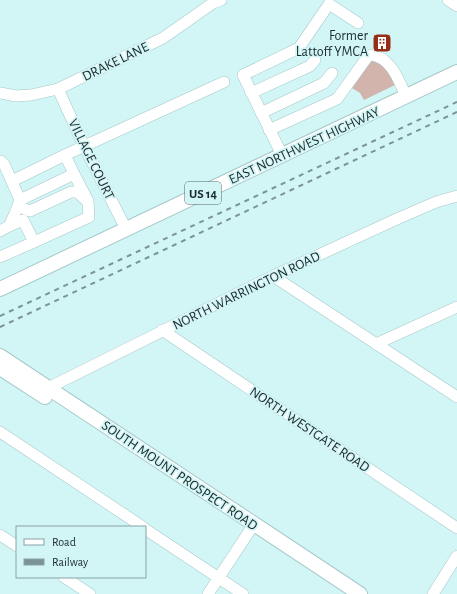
<svg xmlns="http://www.w3.org/2000/svg" width="457" height="594" font-family="'Alegreya Sans',sans-serif">
	<style>
		.pitch { fill: #d2b4ad }
		.lines { fill: none; stroke-linecap: round; stroke-linejoin: round }
		.minor-casing { stroke: #a6c8c9; stroke-width: 12 }
		.major-casing { stroke: #a6c8c9; stroke-width: 16 }
		.minor { stroke: #fff; stroke-width: 11 }
		.major { stroke: #fff; stroke-width: 14 }
		.rail { stroke: #7b9394; stroke-width: 2; stroke-dasharray: 5 5; stroke-linecap: butt }
		.labels { text-anchor: middle; stroke-width: 3.5; stroke-linejoin: round; paint-order: stroke }
		.shield { fill: #d2f5f6; stroke: #536667; stroke-width: 1 }
		.shield-label { font-size: 13px; font-weight: bold; fill: #1c292a }
		.poi-label { font-size: 14px; fill: #1c292a; stroke: #d2f5f6; text-anchor: end }
		.street-label { font-size: 14px; fill: #1c292a; stroke: #d2f5f6 }
	</style>
	<rect width="100%" height="100%" fill="#d2f5f6"/>
	<path class="pitch" d="M377,58L391,69L395,85L364,100L360,93L352,88L371,61Z"/>
	<g class="lines">
		<g class="minor-casing">
			<g id="minor">
				<path d="M448,0L457,6"/>
				<path d="M58,89L84,146L126,229"/>
				<path d="M0,93L16,96L31,95L58,89L163,38L213,3L221,0"/>
				<path d="M251,93L310,66L315,60"/>
				<path d="M261,113L324,83L332,73"/>
				<path d="M269,130L337,99L368,56L371,55C391,57 399,81 406,96"/>
				<path d="M65,155L224,82"/>
				<path d="M282,155L243,75L299,48L329,4L358,23"/>
				<path d="M0,161L4,164L20,200L16,211L9,226L0,231"/>
				<path d="M12,181L65,155L74,174L20,200"/>
				<path d="M18,206L27,210L30,211L71,192H77L87,201"/>
				<path d="M34,242L89,217L88,201L74,174"/>
				<path d="M0,257L34,242L23,220L9,226"/>
				<path d="M273,276L457,397"/>
				<path d="M162,330L457,528"/>
				<path d="M376,344L457,307"/>
				<path d="M42,391L273,276L399,218L436,202L457,196"/>
				<path d="M0,432L143,527"/>
				<path d="M145,529L243,594"/>
				<path d="M0,535L17,546"/>
				<path d="M64,577L90,594"/>
				<path d="M208,594L254,524"/>
				<path d="M433,594L457,556"/>
			</g>
		</g>
		<g class="major-casing">
			<g id="major">
				<path d="M0,289L457,72"/>
				<path d="M0,356L360,594"/>
				<path d="M0,368L45,397"/>
			</g>
		</g>
		<use href="#minor" class="minor"/>
		<use href="#major" class="major"/>
		<g class="rail">
			<path d="M0,316L457,102"/>
			<path d="M0,327L457,112"/>
		</g>
	</g>
	<defs>
		<g id="building-square" transform="scale(1)"><rect x="-9" y="-9" width="18" height="18" rx="4" fill="#962d17" stroke="#d2f5f6"/><path d="M-4-6H4V6H1V3H-1V6H-4ZM-2.5-4.3h1.7v1.8h-1.7ZM.8-4.3h1.7v1.8H.8ZM-2.5-1h1.7V.8h-1.7ZM.8-1h1.7V.8H.8Z" fill="#fff"/></g>
	</defs>
	<g fill-rule="evenodd">
		<use href="#building-square" x="382" y="43"/>
	</g>
	<g class="labels">
		<rect class="shield" x="185" y="182" width="36" height="22" rx="3"/>
		<g class="shield-label">
			<text x="203" y="198">US 14</text>
		</g>
		<g class="poi-label">
			<text x="368" y="40">Former<tspan x="368" dy="16">Lattoff YMCA</tspan></text>
		</g>
		<g class="street-label">
			<text transform="translate(115 61) rotate(-26)" y="5">DRAKE LANE</text>
			<text transform="translate(304 145) rotate(-25)" y="5">EAST NORTHWEST HIGHWAY</text>
			<text transform="translate(92 159) rotate(64)" y="5">VILLAGE COURT</text>
			<text transform="translate(246 290) rotate(-26)" y="5">NORTH WARRINGTON ROAD</text>
			<text transform="translate(310 429) rotate(34)" y="5">NORTH WESTGATE ROAD</text>
			<text transform="translate(180 475) rotate(34)" y="5">SOUTH MOUNT PROSPECT ROAD</text>
		</g>
	</g>
	<rect x="16" y="526" width="130" height="52" fill="#d2f5f6" stroke="#89a3a4"/>
	<rect x="24" y="539" width="20" height="6" fill="#ffffff" stroke="#89a3a4"/>
	<text x="52" y="546" font-size="12" fill="#1c292a">Road</text>
	<rect x="24" y="559" width="20" height="6" fill="#7b9394" stroke="#89a3a4"/>
	<text x="52" y="566" font-size="12" fill="#1c292a">Railway</text>
</svg>
